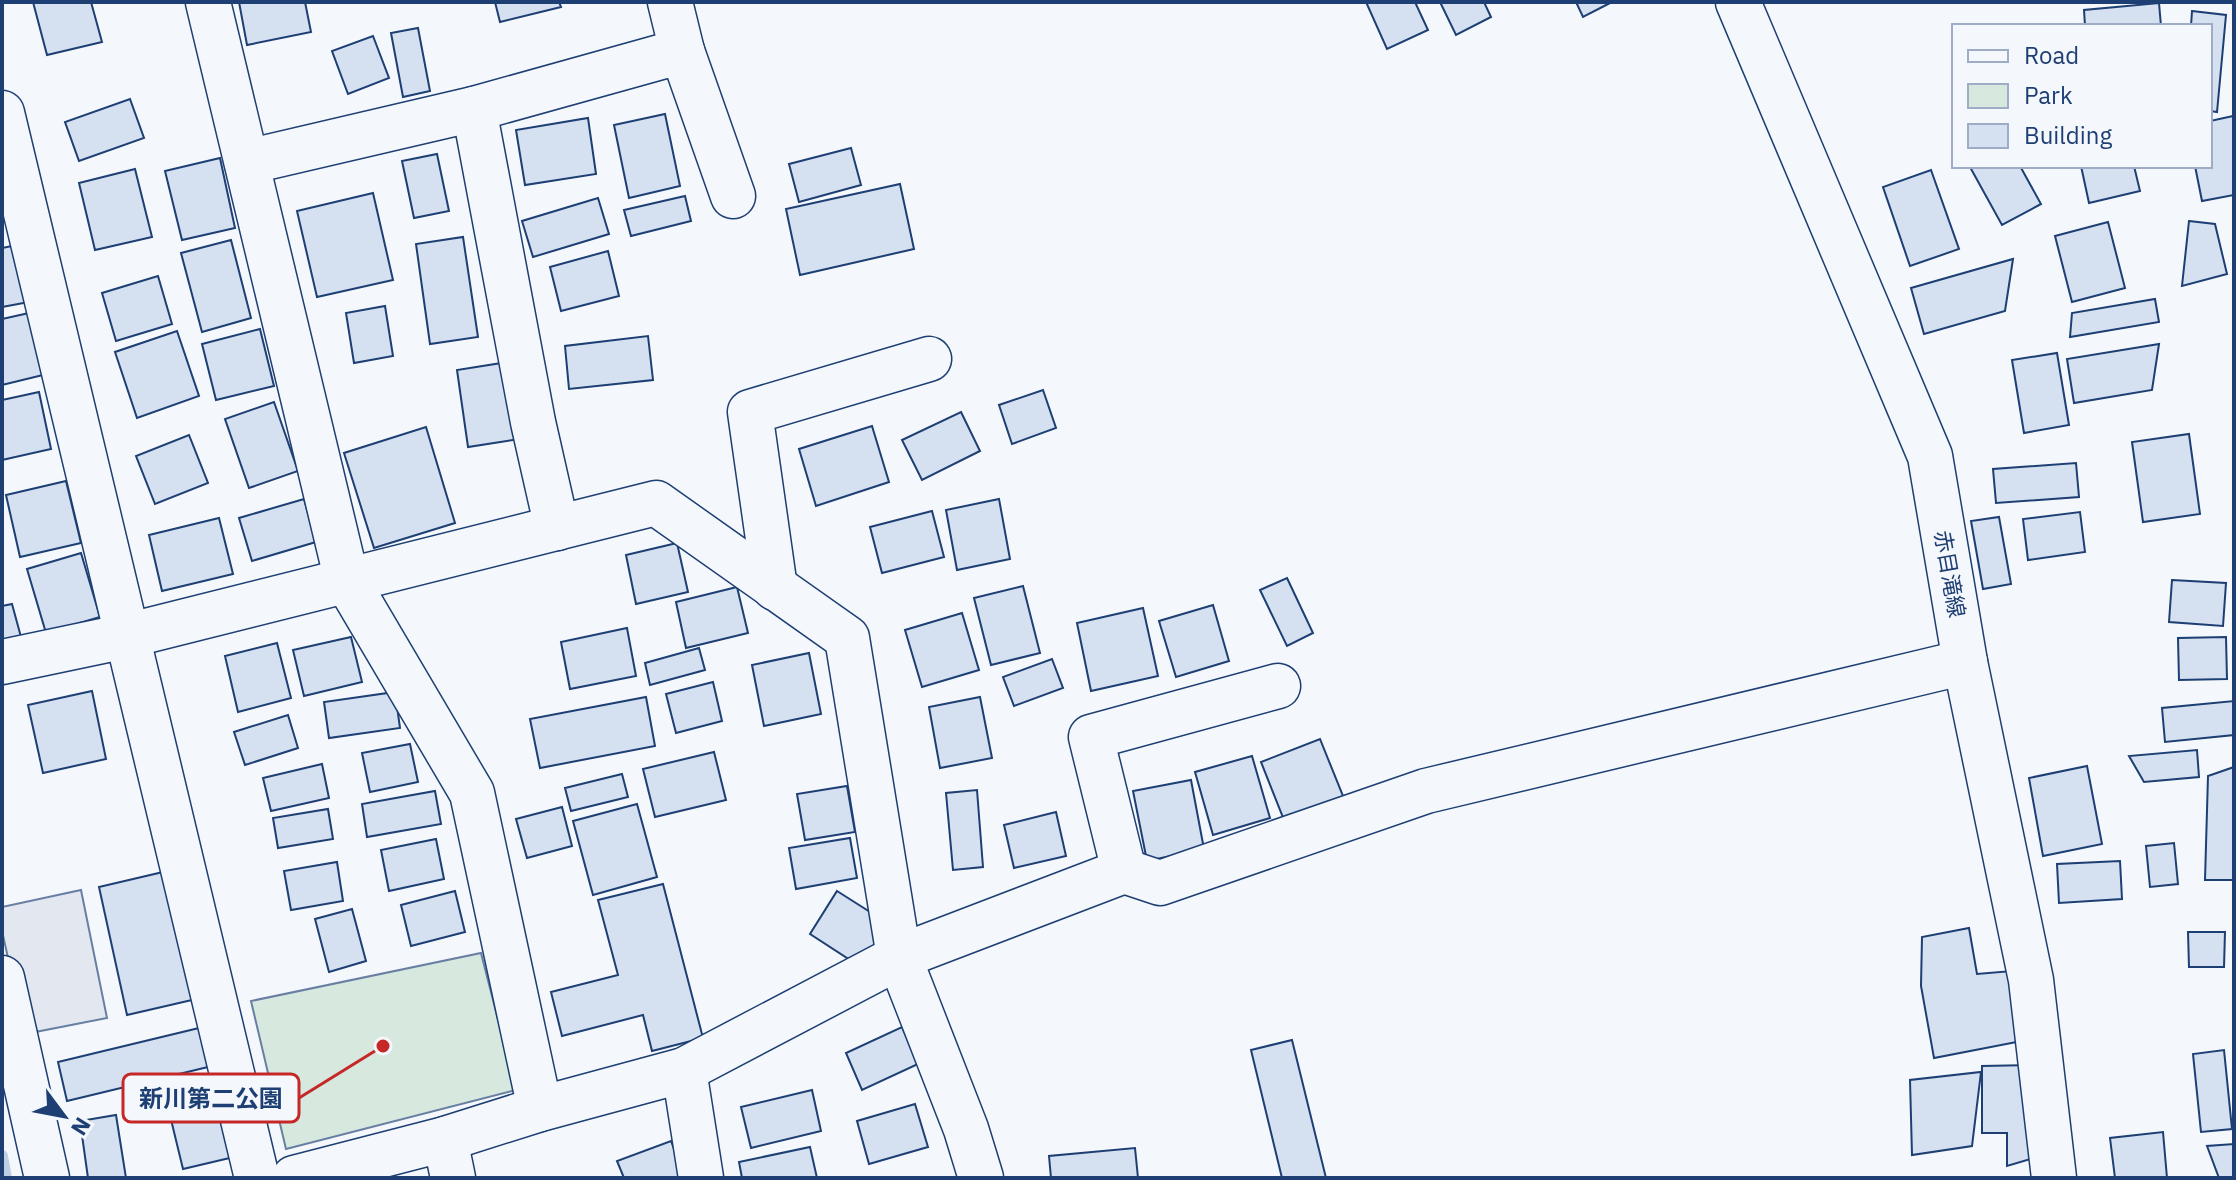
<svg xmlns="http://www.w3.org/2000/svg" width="2236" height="1180" font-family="'IBM Plex Sans','Noto Sans JP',sans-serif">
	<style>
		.green { fill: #d7e8df; stroke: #687fa3; stroke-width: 2 }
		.parking { fill: #e3e8f0; stroke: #687fa3; stroke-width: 2 }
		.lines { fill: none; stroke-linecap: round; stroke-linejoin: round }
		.stream { stroke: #bed0e5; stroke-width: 12 }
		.building { fill: #d5e0f0; stroke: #1d3f73; stroke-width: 2 }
		.minor-casing { stroke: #1d3f73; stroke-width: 47 }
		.major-casing { stroke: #1d3f73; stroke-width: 47 }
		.minor { stroke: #f4f7fb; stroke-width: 44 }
		.major { stroke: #f4f7fb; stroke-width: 44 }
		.labels { text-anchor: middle; stroke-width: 6; stroke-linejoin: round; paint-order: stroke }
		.street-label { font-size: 22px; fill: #1d3f73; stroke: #f4f7fb }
		.leader { fill: none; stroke: #c62828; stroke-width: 3 }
		.callout-dot { fill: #c62828; stroke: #f4f7fb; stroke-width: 3 }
		.callout { fill: #f4f7fb; stroke: #c62828; stroke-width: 3 }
		.callout-label { font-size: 24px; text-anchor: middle; font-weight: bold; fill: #1d3f73 }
	</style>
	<rect width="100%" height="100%" fill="#f4f7fb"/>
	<path class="green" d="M481,953L516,1090L286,1149L251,1001Z"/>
	<path class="parking" d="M81,890L107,1018L25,1034L2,931V907Z"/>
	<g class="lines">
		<path class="stream" d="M2,1156L6,1178"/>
	</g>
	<g class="building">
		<path d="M33,2H91L102,42L47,55Z"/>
		<path d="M239,2H305L311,32L247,45Z"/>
		<path d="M495,2H559L561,7L500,22Z"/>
		<path d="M1366,2H1415L1428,30L1387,49Z"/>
		<path d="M1440,2H1484L1491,17L1456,35Z"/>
		<path d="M1576,2H1612L1583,17Z"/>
		<path d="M2159,3L2161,26H2085L2084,10Z"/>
		<path d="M2192,11L2226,15L2217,112L2210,111V26H2191Z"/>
		<path d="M418,28L430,91L403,97L391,33Z"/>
		<path d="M373,36L389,78L348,94L332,51Z"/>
		<path d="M130,99L144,138L79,161L65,122Z"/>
		<path d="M665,114L680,186L629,198L614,125Z"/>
		<path d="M2233,116L2234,195L2202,201L2195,166H2210V121Z"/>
		<path d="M588,118L596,174L525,185L516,130Z"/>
		<path d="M851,148L861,185L799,202L789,164Z"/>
		<path d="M437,154L449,211L414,218L402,161Z"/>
		<path d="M220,158L235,228L182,240L165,171Z"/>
		<path d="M1973,166H2020L2041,204L2002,225L1970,167Z"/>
		<path d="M2081,166H2134L2140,191L2089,203Z"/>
		<path d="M135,169L152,237L95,250L79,183Z"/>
		<path d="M1931,170L1959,249L1910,266L1883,187Z"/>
		<path d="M900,184L914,249L800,275L786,209Z"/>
		<path d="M373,193L393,280L317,297L297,211Z"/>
		<path d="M685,196L691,221L631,236L624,210Z"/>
		<path d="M598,198L609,234L533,257L522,221Z"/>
		<path d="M2189,221L2215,224L2227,274L2182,286Z"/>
		<path d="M2108,222L2125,288L2072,302L2055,236Z"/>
		<path d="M463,237L478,337L430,344L416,244Z"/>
		<path d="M231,240L251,318L202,332L181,253Z"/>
		<path d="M17,245L29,302L2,307V248Z"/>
		<path d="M608,251L619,296L561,311L550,267Z"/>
		<path d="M2013,259L2005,311L1924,334L1911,288Z"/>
		<path d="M158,276L172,324L116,341L102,293Z"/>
		<path d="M2155,299L2159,322L2070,337L2072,313Z"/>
		<path d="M385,306L393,356L354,363L346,313Z"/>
		<path d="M29,313L43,375L2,385V319Z"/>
		<path d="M260,329L274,386L216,400L202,344Z"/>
		<path d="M177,331L199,396L137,418L115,352Z"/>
		<path d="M648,336L653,380L569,389L565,346Z"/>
		<path d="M2159,344L2152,390L2074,403L2067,359Z"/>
		<path d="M2057,353L2069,425L2024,433L2012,360Z"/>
		<path d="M508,362L520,439L468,447L457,370Z"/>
		<path d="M1043,390L1056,428L1012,444L999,405Z"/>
		<path d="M39,392L51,449L2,460V400Z"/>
		<path d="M274,402L298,471L249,488L225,419Z"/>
		<path d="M961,412L980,451L922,480L902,440Z"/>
		<path d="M872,426L889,482L816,506L799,449Z"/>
		<path d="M426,427L455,523L374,548L344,453Z"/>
		<path d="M2189,434L2200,514L2143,522L2132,442Z"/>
		<path d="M189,435L208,483L155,504L136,456Z"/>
		<path d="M2076,463L2079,497L1996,503L1993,469Z"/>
		<path d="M66,481L81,543L20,557L6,495Z"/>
		<path d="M304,499L316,542L252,561L239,518Z"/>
		<path d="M999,499L1010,559L957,570L946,510Z"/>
		<path d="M932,511L944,557L882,573L870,527Z"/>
		<path d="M2080,512L2085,552L2028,560L2023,519Z"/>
		<path d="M1999,517L2011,584L1983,589L1971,521Z"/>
		<path d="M219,518L233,574L162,591L149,535Z"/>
		<path d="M677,543L688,592L636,604L626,555Z"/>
		<path d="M81,553L100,617L46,633L27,569Z"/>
		<path d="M1287,578L1313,633L1287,646L1260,590Z"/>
		<path d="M2172,580L2226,583L2223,626L2169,622Z"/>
		<path d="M1023,586L1040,653L991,665L974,598Z"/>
		<path d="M737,587L748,633L686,648L676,602Z"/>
		<path d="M12,604L24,648L2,654V606Z"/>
		<path d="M1213,605L1229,661L1176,677L1159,621Z"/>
		<path d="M1143,608L1158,676L1091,691L1077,623Z"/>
		<path d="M962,613L979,670L922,687L905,630Z"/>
		<path d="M627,628L636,676L570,689L561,642Z"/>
		<path d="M351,637L362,682L304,696L293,650Z"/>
		<path d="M2226,637L2227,679L2179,680L2178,638Z"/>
		<path d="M277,643L291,698L238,712L225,656Z"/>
		<path d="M699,648L705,670L650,685L645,663Z"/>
		<path d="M809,653L821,714L764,726L752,665Z"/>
		<path d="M1052,659L1063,688L1014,706L1003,677Z"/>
		<path d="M713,682L722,721L676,733L666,694Z"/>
		<path d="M92,691L106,759L43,773L28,705Z"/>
		<path d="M395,692L400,728L329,738L324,702Z"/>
		<path d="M646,697L655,746L540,768L530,719Z"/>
		<path d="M980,697L992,758L940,768L929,707Z"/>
		<path d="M2234,701V735L2165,742L2162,708Z"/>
		<path d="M288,715L298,748L245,765L234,732Z"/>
		<path d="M1320,739L1345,801L1286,825L1261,762Z"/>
		<path d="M410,744L418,782L370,792L362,753Z"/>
		<path d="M2197,750L2199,777L2144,782L2129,756Z"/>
		<path d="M714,752L726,800L655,817L643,769Z"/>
		<path d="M1252,756L1270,818L1213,835L1195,772Z"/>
		<path d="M322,764L329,798L271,811L263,778Z"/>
		<path d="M2087,766L2102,844L2043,856L2029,778Z"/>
		<path d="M2234,767V880H2205L2208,776Z"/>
		<path d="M622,774L628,797L571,811L565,788Z"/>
		<path d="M1191,780L1204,849L1147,861L1133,791Z"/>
		<path d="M847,786L855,832L805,840L797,794Z"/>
		<path d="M977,790L983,867L953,870L946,793Z"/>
		<path d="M435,791L441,824L367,837L362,804Z"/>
		<path d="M637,804L657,877L593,895L573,821Z"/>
		<path d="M562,807L572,846L527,858L516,819Z"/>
		<path d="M328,809L333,839L278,848L273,818Z"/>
		<path d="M1056,812L1066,856L1014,868L1004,825Z"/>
		<path d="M850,838L857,878L796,889L789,848Z"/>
		<path d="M436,839L444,879L389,891L381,850Z"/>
		<path d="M2174,843L2178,884L2150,887L2146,846Z"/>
		<path d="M2120,861L2122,899L2059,903L2057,864Z"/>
		<path d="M337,862L343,901L291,910L284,871Z"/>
		<path d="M163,872L192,1000L127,1015L99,887Z"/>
		<path d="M663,884L703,1038L652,1051L643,1015L562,1036L551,992L618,975L598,900Z"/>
		<path d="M455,891L465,932L411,946L401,905Z"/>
		<path d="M837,891L889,924L861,967L810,934Z"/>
		<path d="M352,909L366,961L329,972L315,919Z"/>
		<path d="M1969,928L1977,974L2012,971L2027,1040L1934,1058L1921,986L1922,937Z"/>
		<path d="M2188,932H2225L2224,967H2189Z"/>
		<path d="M902,1027L918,1064L862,1090L846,1053Z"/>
		<path d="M199,1028L208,1067L67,1101L58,1062Z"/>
		<path d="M1292,1040L1326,1178H1282L1251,1050Z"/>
		<path d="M2224,1050L2232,1129L2201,1132L2193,1054Z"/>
		<path d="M2033,1065L2034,1158L2007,1166V1133H1982V1066Z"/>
		<path d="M1981,1072L1972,1146L1912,1155L1910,1080Z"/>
		<path d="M217,1087L234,1157L183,1169L166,1099Z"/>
		<path d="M812,1090L821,1131L751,1148L741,1107Z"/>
		<path d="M915,1104L928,1147L869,1164L857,1121Z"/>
		<path d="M116,1115L126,1178H88L80,1121Z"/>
		<path d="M2163,1132L2167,1178H2115L2110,1138Z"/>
		<path d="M671,1141L685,1178H624L617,1161Z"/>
		<path d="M2234,1144V1178H2219L2207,1146Z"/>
		<path d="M810,1147L817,1178H742L739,1162Z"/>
		<path d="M1135,1148L1138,1178H1051L1049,1156Z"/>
	</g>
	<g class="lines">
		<g class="minor-casing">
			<g id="minor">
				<path d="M208,2L347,581L472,793L540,1109"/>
				<path d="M670,2L682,51"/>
				<path d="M474,109L682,51L733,196"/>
				<path d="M2,113L257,1178"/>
				<path d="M247,162L474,109L533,422L557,528"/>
				<path d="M775,588L750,412L929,359"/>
				<path d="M2,662L126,636L656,503L847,638L899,957L966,1129L981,1178"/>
				<path d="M1124,871L1091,737L1278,686"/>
				<path d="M2,978L47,1178"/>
				<path d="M684,1070L701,1178"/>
				<path d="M445,1139L453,1178"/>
				<path d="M294,1178L445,1139L540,1109L684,1070L899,957L1124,871L1160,883L1426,791L1965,662"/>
			</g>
		</g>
		<g class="major-casing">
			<path id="major" d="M1738,2L1930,456L1965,662L2031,980L2054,1178"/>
		</g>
		<use href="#minor" class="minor"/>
		<use href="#major" class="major"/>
	</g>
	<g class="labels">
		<g class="street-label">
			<text transform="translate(1950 574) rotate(80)" y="8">赤目滝線</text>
		</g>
	</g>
	<path class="leader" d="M383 1046L299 1098"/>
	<circle class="callout-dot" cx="383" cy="1046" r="8"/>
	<rect class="callout" x="123" y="1074" width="176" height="48" rx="8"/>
	<g class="callout-label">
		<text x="211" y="1107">新川第二公園</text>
	</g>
	<rect width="2236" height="1180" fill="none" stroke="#1d3f73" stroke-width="8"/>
	<rect x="1952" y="24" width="260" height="144" fill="#f4f7fb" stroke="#9eadc5" stroke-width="2"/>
	<rect x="1968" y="50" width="40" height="12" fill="#f4f7fb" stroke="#9eadc5" stroke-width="2"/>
	<text x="2024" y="64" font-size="24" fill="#1d3f73">Road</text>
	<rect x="1968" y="84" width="40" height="24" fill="#d7e8df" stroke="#9eadc5" stroke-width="2"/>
	<text x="2024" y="104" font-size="24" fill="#1d3f73">Park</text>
	<rect x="1968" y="124" width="40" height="24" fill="#d5e0f0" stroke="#9eadc5" stroke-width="2"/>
	<text x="2024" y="144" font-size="24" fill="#1d3f73">Building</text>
	<g transform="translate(64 1116) rotate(122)" stroke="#f4f7fb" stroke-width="6" paint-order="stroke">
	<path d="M0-6L14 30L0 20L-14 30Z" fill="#1d3f73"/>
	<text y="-12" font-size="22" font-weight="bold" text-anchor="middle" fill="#1d3f73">N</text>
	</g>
</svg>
